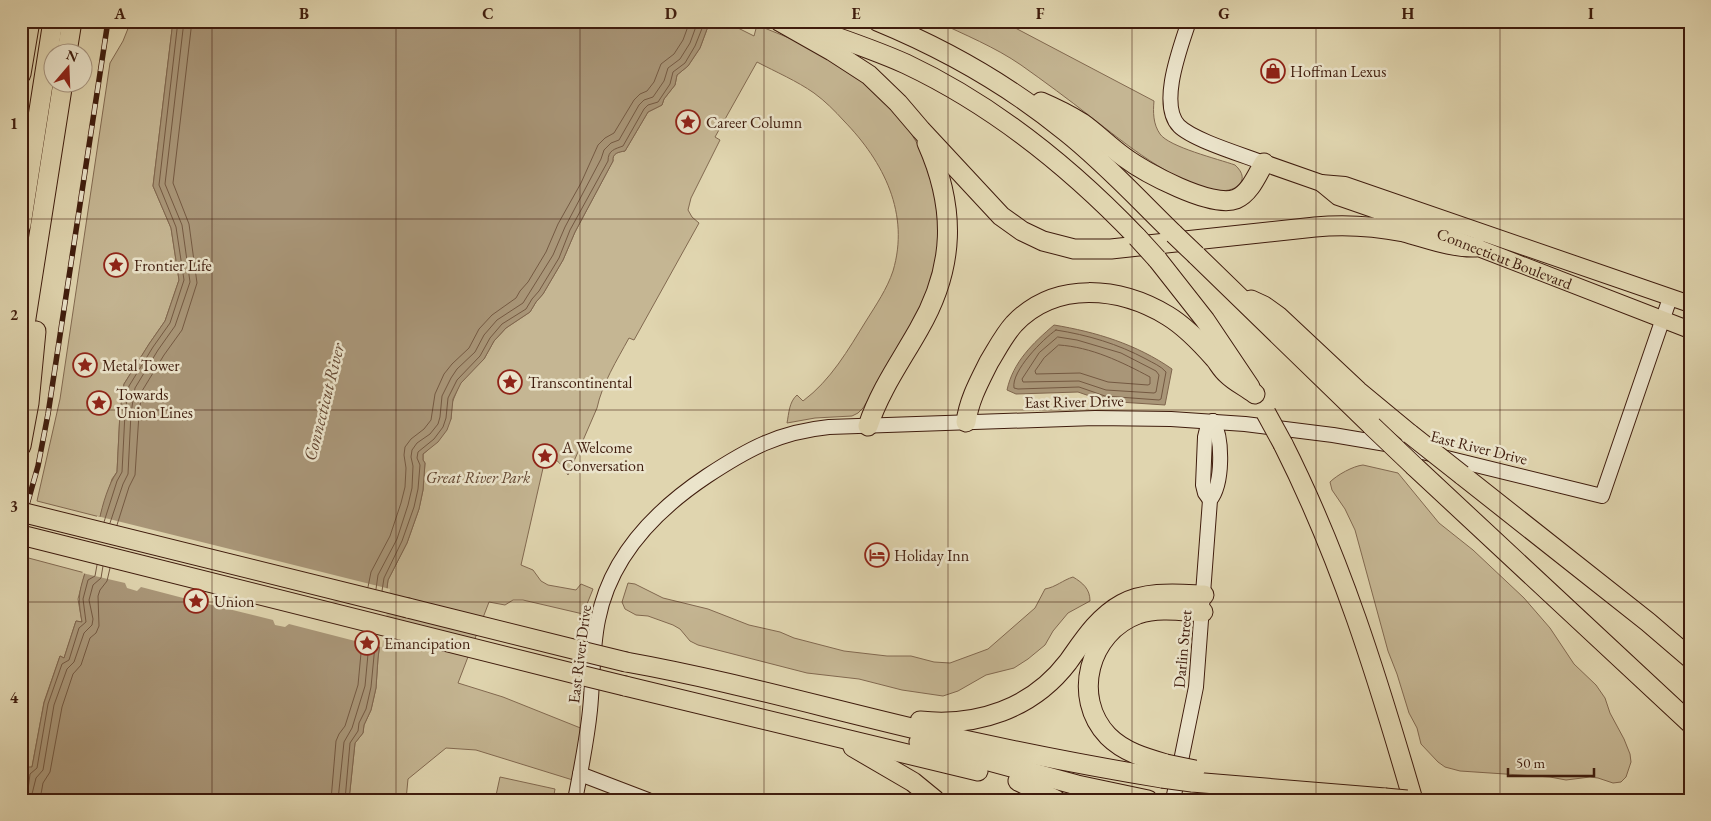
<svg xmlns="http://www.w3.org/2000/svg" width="1711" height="821" font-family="'EB Garamond',serif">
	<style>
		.green { fill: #c5b693; stroke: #826950 }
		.water { fill: #a99678; stroke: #7f654d }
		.pier { fill: #e0d5af }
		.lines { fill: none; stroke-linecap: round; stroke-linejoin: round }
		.shore { stroke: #745942; stroke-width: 1 }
		.secondary-casing { stroke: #3f1c0d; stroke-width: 16 }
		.primary-casing { stroke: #3f1c0d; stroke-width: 18 }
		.highway-casing { stroke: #3f1c0d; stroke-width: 21 }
		.secondary { stroke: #ebe4cb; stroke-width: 14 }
		.primary { stroke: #e0d5af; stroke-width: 16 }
		.highway { stroke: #e0d5af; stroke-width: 19 }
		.rail-casing { stroke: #3f1c0d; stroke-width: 5.5 }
		.rail { stroke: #ebe4cb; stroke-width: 4; stroke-dasharray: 11; stroke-linecap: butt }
		.highway-bridge-casing { stroke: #3f1c0d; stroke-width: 21; stroke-linecap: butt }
		.highway-bridge { stroke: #e0d5af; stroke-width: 19 }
		.grid { fill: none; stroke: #3f1c0d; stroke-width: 1; stroke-opacity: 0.55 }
		.labels { text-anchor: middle; stroke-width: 5; stroke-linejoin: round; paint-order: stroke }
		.poi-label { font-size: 16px; fill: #3f1c0d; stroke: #ebe4cb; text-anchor: start }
		.street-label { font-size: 16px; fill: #3f1c0d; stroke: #ebe4cb }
		.park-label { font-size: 16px; font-style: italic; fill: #60422e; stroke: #ebe4cb }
		.water-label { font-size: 18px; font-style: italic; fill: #644732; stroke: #ebe4cb }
		.neatline { fill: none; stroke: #3f1c0d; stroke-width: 2 }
		.grid-label { font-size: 16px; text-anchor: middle; font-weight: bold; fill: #3f1c0d }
	</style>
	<rect width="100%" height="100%" fill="#e0d5af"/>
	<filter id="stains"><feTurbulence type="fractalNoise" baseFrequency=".004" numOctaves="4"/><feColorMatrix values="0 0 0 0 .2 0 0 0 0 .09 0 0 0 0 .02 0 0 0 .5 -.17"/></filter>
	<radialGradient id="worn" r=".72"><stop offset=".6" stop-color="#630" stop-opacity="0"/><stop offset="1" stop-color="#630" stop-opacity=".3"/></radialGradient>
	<g class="green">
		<path d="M131,21H173L153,186L171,228L179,280L165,321L149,344L124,384L120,412L117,472L112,479L100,517L37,501L60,399L110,63L123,41Z"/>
		<path d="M710,21H724L754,36L757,25L794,40L830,59L861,80L889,106L909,130L923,153L936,187L940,261L917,322L863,408L858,413L852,416L815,418L787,423C789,413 789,402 797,395L803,401C831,380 848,350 866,321C876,305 887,289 893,271C910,214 884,162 844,121C835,111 825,101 814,93C797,81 776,72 757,62L715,137L720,140L691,198L688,210L692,217L699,223L634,340L629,338C617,360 602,384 597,408L568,475C563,466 557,458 546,455L521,565L533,570L541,581L548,585L576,590L581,584L593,589L583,614L523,600H513L505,605L489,602L458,683L503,697L583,729L576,781L476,750L446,748L408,779L406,800H349L355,743L363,733L364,725L371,710L376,688L378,658L388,580L407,543L419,509L423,490L425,463L423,460V454L428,450L451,419L452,403L460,383L484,359L494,341L506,328L530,312L536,302L543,294L563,260L575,232L613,161C612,153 618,152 625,151L648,112L662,105L664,99L675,85L677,75L688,66L700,48Z"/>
		<path d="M936,21H1002L1154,101C1153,112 1153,124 1160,134C1169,147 1218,159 1235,165C1253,181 1234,194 1215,190C1170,181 1126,144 1091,117C1068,99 1045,82 1021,65C995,47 965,35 936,21Z"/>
		<path d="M1363,465L1398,473L1439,523L1473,550L1524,598L1550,628L1574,664L1596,685L1605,698L1610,713L1624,739L1630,754L1631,762L1626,777L1621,782L1613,783L1598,778L1590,777L1566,780L1550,777L1460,771L1445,767L1438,762L1421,744L1417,728L1409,713L1397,674L1388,651L1355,530L1345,509L1332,490L1330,482C1337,475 1353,466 1363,465Z"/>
		<path d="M21,556L85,573L78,599L82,622L76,621L64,658L60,656L44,702L32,767L26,768L21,800Z"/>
		<path d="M1073,577C1083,583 1090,589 1090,601L1068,613L1053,631L1045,645L1028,659L1014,668L986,675L958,691L943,696L902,690L859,679L807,673L698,645L690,641L680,629L673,625L648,616L636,615L625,609L622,602L628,583L635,584L663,598L708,609L749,625L780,632L794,638L844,651L887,656H911L934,662L950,663L988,649L1035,608L1045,589C1056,587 1063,580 1073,577Z"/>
		<path d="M500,777L555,789L553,800H495Z"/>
	</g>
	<g class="water">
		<path d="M173,21H710L700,48L688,66L677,75L675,85L664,99L662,105L648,112L625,151C619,152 612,153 613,161L575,232L563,260L543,294L536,302L530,312L506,328L494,341L484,359L461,383L453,399L451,419L447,430L438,442L423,454V460L425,463L423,490L419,509L407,543L388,580L378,658L376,688L371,710L364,725L363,733L355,743L349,800H22L26,767H32L44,703L60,656L64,658L76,621L82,622C78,599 78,595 85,573L90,574C95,544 100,497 117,472L120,412L124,384L149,344L165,321L179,280L171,228L153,186Z"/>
		<path d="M1054,325C1096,332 1136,344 1172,369L1165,405L1104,401L1078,392L1016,394L1007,390C1013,362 1033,343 1054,325Z"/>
	</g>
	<path class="pier" d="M97,516L390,589L382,647L375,646L370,649L361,646L359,642L289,624L285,627L275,625L273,620L204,603L199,606L190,604L187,599L141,587L137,591L127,588L125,583L82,573L84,571H88Z"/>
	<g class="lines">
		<g class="shore">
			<path d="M1056,330C1088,335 1118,344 1146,359C1153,363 1161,366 1166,372L1161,399L1159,400L1105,396L1079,387L1018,389L1014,388C1011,371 1043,339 1056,330Z"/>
			<path d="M1058,337L1077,340L1121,353L1156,371L1159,375L1156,392L1154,393L1106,390L1079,381L1023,382L1022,379L1039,353Z"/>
			<path d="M1059,345C1091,347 1122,362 1150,377V384L1148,385L1108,382L1080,373L1036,374L1035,371L1044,358Z"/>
			<path d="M104,522L117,481L122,472L125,413L129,386L153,347L170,323L184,280L176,227L159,185L178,21"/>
			<path d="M110,523L123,484L128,474L131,413L135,388L158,350L175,326L190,282L182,225L165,184L184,21"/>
			<path d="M117,525L129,487L135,475L139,414L142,391L164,355L182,330L197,283L189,224L173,183L192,21"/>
			<path d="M368,587L371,572L390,536L401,503L405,487L406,468L404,455L405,447L411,439L424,429L431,420L435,394L444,374L452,364L469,348L479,329L492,315L516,298L520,291L528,282L546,252L558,224L581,183L598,145L605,138L614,133L634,100L640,94L647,91L654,82L661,64L674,54L683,40L690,21"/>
			<path d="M376,589L378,575L397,539L408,505L412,488L413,466L411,457L412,450L417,443L430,434L438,424L440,417L442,396L451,378L457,369L475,352L484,335L497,320L523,303L553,255L565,227L601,159L604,150L611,143L619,140L639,105L644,100L653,97L664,81L668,68L680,59L690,43L698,21"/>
			<path d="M382,591L384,578L402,541L414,507L418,489L420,465L417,458L418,452L434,439L443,427L446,418L448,398L457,380L480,356L490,338L502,324L526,309L532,299L539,291L559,258L570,230L608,161C608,150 615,149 623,146L644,109L648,105L658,102L670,84L673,72L685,63L695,46L705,21"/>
			<path d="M21,793L28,790L30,774L37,768L48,704L62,664L69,660L79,628L86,622L83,599L88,580L95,576L97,565"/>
			<path d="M21,799L28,798L32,794L36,778L43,770L54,705L67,669L74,662L84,633L92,625L93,619L89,600L93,585L101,578L103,566"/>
			<path d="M38,800L41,794L43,783L50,772L62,707L73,674L81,665L90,638L96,633L99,626L98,596L100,590L107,581L110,568"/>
			<path d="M331,800L336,741L339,734L345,726L358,685L363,632"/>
			<path d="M338,800L344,742L352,728L365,686L370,633"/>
			<path d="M345,800L350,743L358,731L359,723L366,709L371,687L376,635"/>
		</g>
		<g class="secondary-casing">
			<g id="secondary">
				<path d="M1189,21C1181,46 1158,104 1179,126C1193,140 1243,155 1264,163"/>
				<path d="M1210,500L1205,493L1203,485L1205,437L1207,429L1213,421"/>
				<path d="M580,774L648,800"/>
				<path d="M575,800C581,770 587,740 590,710C593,680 592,649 598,620C610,557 656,510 707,476C748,449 779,432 829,427L1095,418L1171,419L1245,424L1333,435L1398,446L1602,496L1670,298"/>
				<path d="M1173,800L1196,687L1210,500C1223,484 1223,439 1213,421"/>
			</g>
		</g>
		<g class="primary-casing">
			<g id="primary">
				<path id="s1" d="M1264,163L1321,183L1338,197L1419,225L1690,330"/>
				<path d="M1321,183L1345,185L1690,304"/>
			</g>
		</g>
		<g class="highway-casing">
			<g id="highway">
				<path d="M779,21L832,51L869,75L898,103L921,130L1001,216L1022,231L1043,241L1074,249H1111L1315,227C1346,224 1374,226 1404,232C1427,238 1452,248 1476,247"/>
				<path d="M877,21C945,49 1010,86 1066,132C1105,163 1139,200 1174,234"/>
				<path d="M810,28C842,39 875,50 906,64C995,106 1070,167 1137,237"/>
				<path d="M67,52L72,21"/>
				<path d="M21,74L30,21"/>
				<path d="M1041,102C1055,108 1069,115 1082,123C1096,133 1109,146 1124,157C1144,172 1212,209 1236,199C1250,193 1257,175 1264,163"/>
				<path d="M21,225L53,21"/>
				<path d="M1196,255L1372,426"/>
				<path d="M1157,259L1205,320L1250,387"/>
				<path d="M1251,300L1264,306L1278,316L1358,391L1410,434"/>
				<path d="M21,350L63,82"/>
				<path d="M966,422C969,400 979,382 989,362C997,349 1004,335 1014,324C1056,280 1120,287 1168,316C1186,327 1201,343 1215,359C1219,364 1222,370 1227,374C1235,382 1246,387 1255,394"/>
				<path d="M868,426C880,390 901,361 919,329C955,267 956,208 927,143"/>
				<path d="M1283,444C1341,559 1377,676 1413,800"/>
				<path d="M21,446L29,403L36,331"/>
				<path d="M1414,466L1690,723"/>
				<path d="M1462,475L1648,622L1690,658"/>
				<path d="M21,535L576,674"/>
				<path d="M408,608L577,650"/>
				<path d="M626,662C727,680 825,708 924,731C1003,749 1082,765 1162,778"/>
				<path d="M625,686L978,771"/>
				<path d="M920,721C977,727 1032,709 1068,662C1083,641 1098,617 1122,604C1147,591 1176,594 1204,595"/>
				<path d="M919,742L1077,785L1148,800"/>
				<path d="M853,747L913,782L935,800"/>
				<path d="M1166,764C1145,758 1124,752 1108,736C1071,697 1089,632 1138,614C1159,607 1182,611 1203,612"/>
				<path d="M1018,781L1056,800"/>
				<path d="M1192,782L1385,798"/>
			</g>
		</g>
		<use href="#secondary" class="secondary"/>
		<use href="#primary" class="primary"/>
		<use href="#highway" class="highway"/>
		<g class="rail-casing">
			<path id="rail" d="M21,526L38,466L48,414L108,21"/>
		</g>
		<use href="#rail" class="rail"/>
		<g class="highway-bridge-casing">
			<g id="highway-bridge">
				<path d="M1174,234L1196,255"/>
				<path d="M1137,237L1157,259"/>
				<path d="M1266,413L1283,444"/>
				<path d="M1372,426L1414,466"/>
				<path d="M1410,434L1462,475"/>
				<path d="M21,512L408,608"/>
				<path d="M577,650L626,662"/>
				<path d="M576,674L625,686"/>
				<path d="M1166,764L1195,770"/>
				<path d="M1162,778L1192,782"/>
				<path d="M1385,798L1407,800"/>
			</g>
		</g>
		<use href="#highway-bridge" class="highway-bridge"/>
	</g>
	<path class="grid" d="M212,21V800M396,21V800M580,21V800M764,21V800M948,21V800M1132,21V800M1316,21V800M1500,21V800M21,219H1690M21,410H1690M21,602H1690"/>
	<defs>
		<g id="shop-ring" transform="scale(1.25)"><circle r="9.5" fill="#ebe4cb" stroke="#8f2418" stroke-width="1.5"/><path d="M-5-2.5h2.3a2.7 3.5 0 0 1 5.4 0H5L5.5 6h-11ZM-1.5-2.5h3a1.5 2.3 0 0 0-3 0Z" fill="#8f2418"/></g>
		<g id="sight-ring" transform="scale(1.25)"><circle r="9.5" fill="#ebe4cb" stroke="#8f2418" stroke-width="1.5"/><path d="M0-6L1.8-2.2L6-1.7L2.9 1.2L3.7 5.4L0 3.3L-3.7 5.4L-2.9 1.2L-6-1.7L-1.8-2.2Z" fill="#8f2418"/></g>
		<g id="hotel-ring" transform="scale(1.25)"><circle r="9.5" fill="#ebe4cb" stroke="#8f2418" stroke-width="1.5"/><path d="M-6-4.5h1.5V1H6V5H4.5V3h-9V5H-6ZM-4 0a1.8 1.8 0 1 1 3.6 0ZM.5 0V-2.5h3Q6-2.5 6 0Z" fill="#8f2418"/></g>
	</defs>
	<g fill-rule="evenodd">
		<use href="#shop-ring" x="1273" y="71"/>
		<use href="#sight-ring" x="688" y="122"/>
		<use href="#sight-ring" x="116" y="265"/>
		<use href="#sight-ring" x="85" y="365"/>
		<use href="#sight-ring" x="510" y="382"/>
		<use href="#sight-ring" x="99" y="403"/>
		<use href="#sight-ring" x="545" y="456"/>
		<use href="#hotel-ring" x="877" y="555"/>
		<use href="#sight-ring" x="196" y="601"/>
		<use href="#sight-ring" x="367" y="643"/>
	</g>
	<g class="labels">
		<g class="poi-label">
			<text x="1290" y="77">Hoffman Lexus</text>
			<text x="706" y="128">Career Column</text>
			<text x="134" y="271">Frontier Life</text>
			<text x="102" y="371">Metal Tower</text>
			<text x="528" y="388">Transcontinental</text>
			<text x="116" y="400">Towards<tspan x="116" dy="18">Union Lines</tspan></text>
			<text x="562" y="453">A Welcome<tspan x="562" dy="18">Conversation</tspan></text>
			<text x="894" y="561">Holiday Inn</text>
			<text x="214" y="607">Union</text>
			<text x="384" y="649">Emancipation</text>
		</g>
		<g class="street-label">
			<text dy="6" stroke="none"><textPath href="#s1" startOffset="260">Connecticut Boulevard</textPath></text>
			<text transform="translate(1074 401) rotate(-1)" y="6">East River Drive</text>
			<text transform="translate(1479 447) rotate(14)" y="6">East River Drive</text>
			<text transform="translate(1182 649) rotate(-85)" y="6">Darlin Street</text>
			<text transform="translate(579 654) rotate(-83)" y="6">East River Drive</text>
		</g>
		<g class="park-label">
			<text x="478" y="483">Great River Park</text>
		</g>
		<g class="water-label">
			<text transform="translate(324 402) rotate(-76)" y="6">Connecticut River</text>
		</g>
	</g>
	<rect width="1711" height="821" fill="none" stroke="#e0d5af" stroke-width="55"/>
	<g transform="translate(68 68) rotate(19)"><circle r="24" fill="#ebe4cb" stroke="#a6947f"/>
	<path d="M0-4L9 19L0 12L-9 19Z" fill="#8f2418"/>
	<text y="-8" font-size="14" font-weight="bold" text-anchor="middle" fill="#3f1c0d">N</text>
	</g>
	<path d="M1508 768v8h86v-8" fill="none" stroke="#3f1c0d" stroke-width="2.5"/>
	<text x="1516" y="768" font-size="15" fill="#3f1c0d" stroke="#ebe4cb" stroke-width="4" paint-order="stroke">50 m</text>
	<rect x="28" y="28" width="1656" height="766" class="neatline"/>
	<g class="grid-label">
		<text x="120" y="19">A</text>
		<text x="304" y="19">B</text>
		<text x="488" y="19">C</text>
		<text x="671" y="19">D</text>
		<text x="856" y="19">E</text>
		<text x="1040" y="19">F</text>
		<text x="1224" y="19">G</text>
		<text x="1408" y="19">H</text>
		<text x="1591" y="19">I</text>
		<text x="14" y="129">1</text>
		<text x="14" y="320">2</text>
		<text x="14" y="512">3</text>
		<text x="14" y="703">4</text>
	</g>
	<rect width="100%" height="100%" filter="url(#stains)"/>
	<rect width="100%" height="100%" fill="url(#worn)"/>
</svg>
